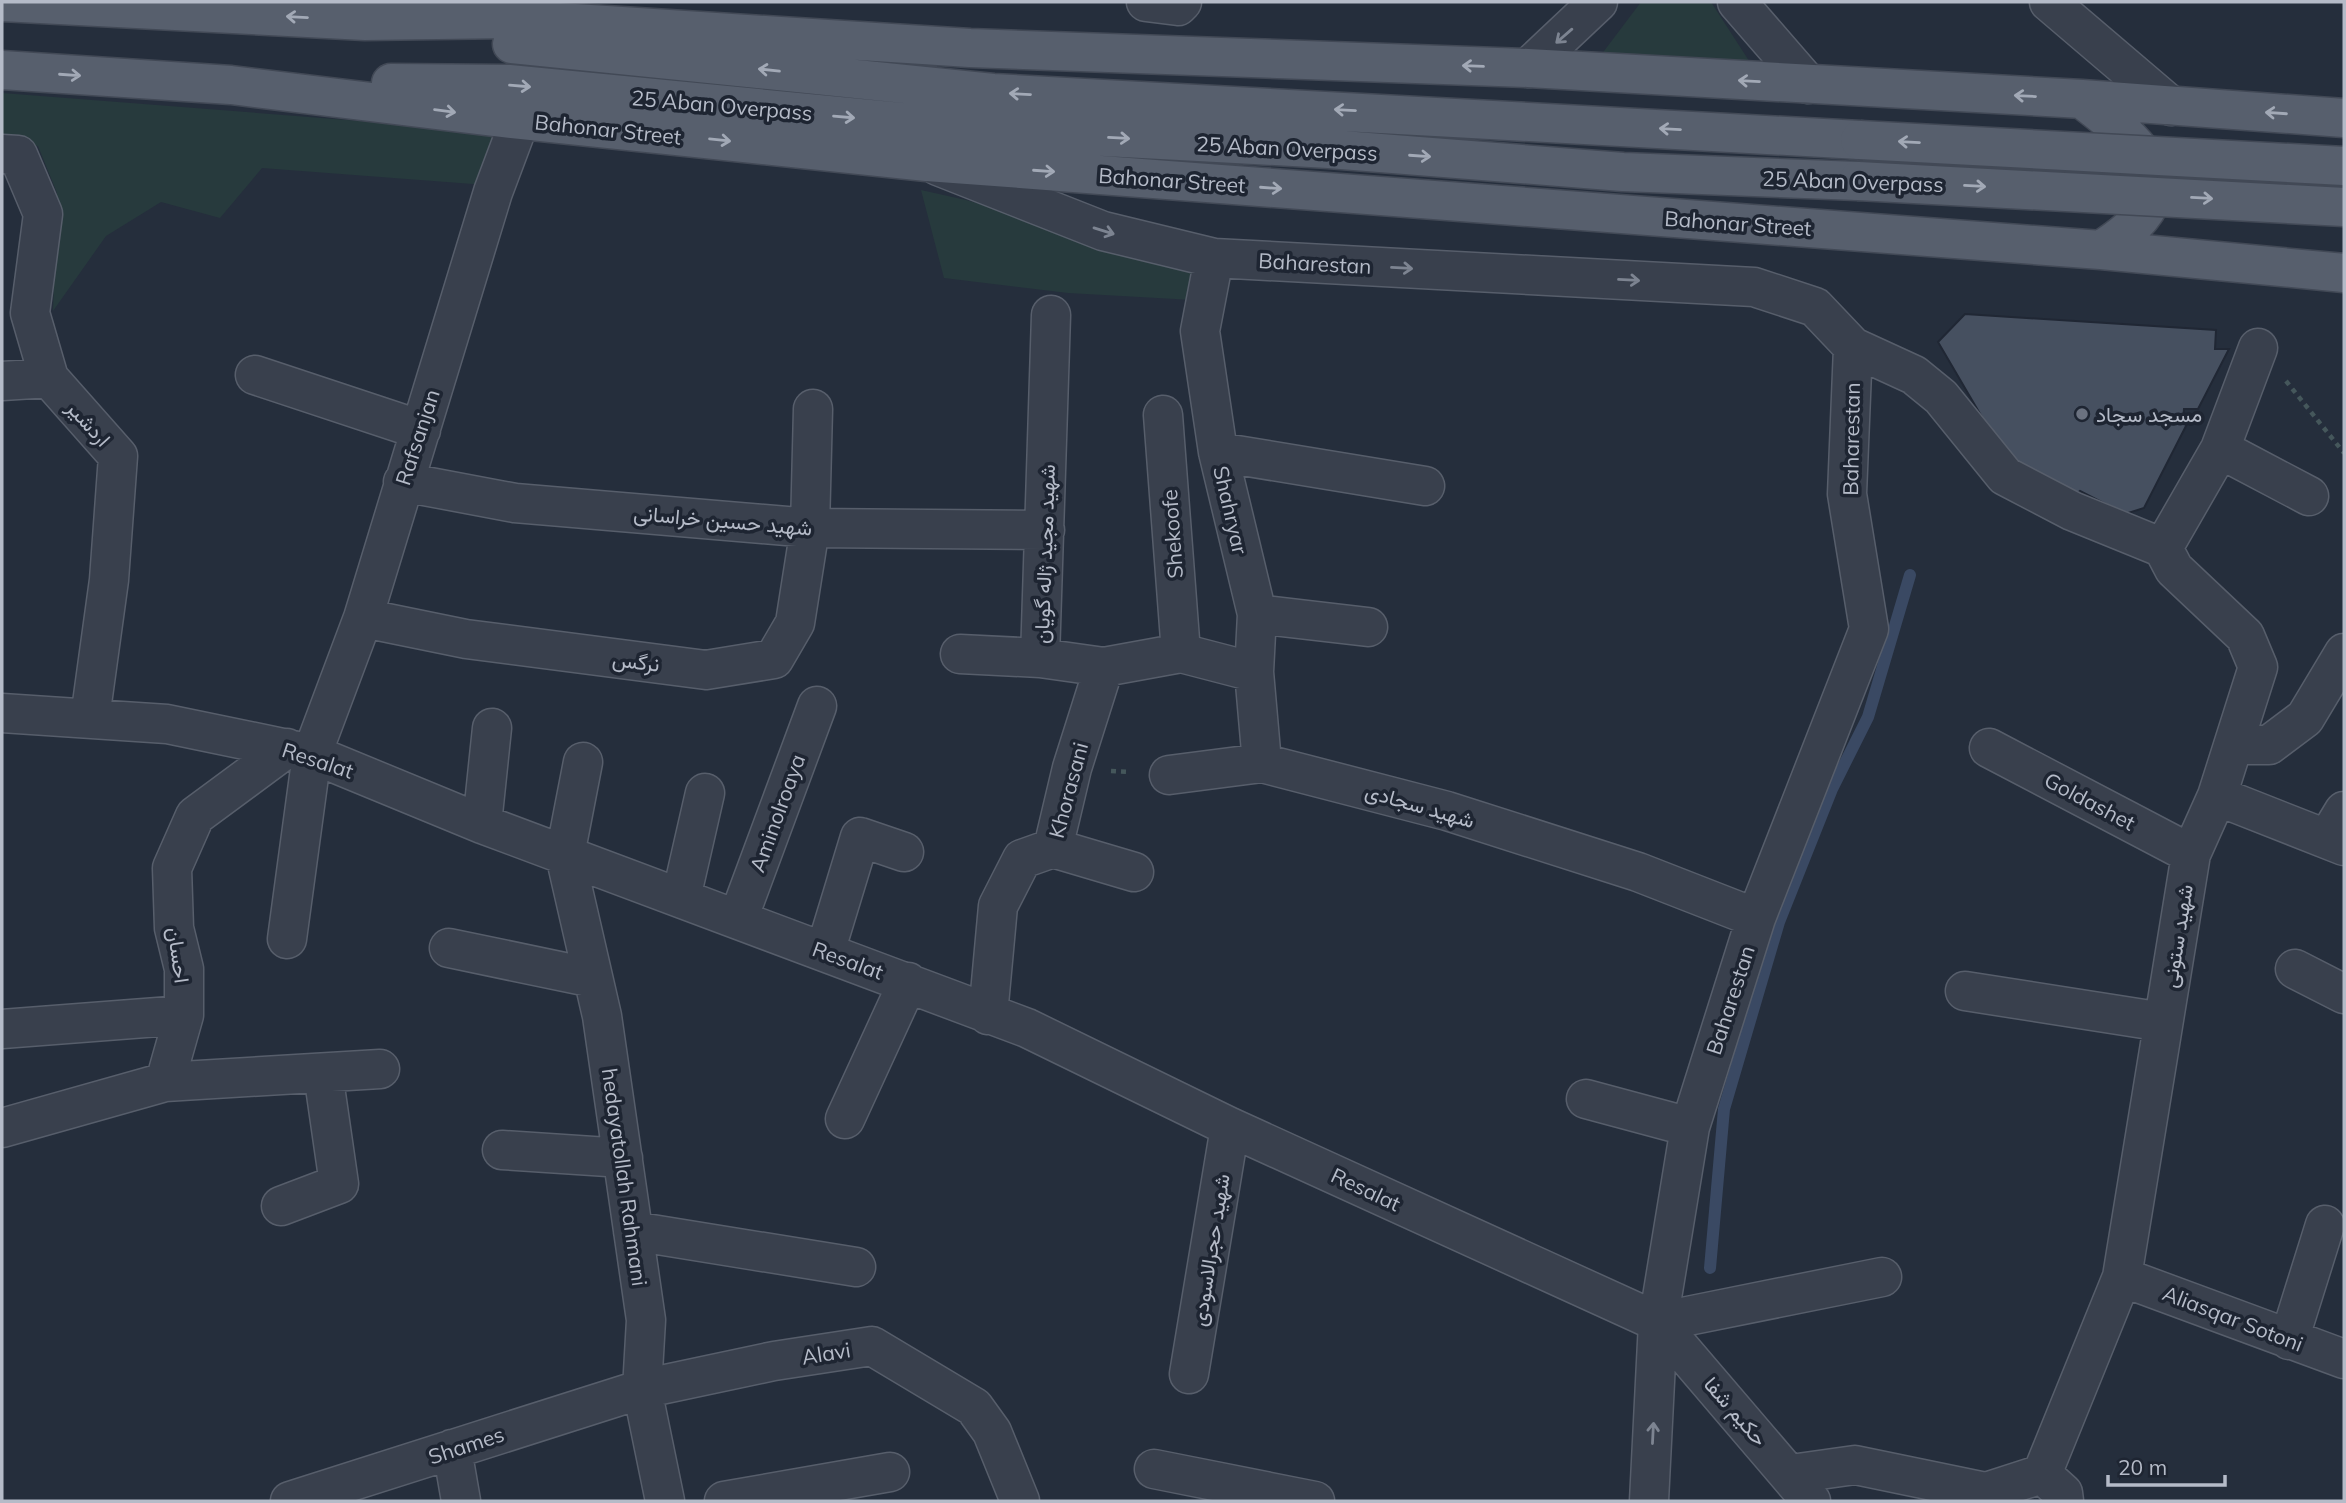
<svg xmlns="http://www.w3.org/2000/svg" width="2346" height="1503" font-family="Mulish,Vazirmatn,sans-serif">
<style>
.green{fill:#273a3d}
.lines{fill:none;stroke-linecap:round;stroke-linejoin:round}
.stream{stroke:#3a4963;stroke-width:12}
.building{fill:#465060;stroke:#202734;stroke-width:2}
.minor-casing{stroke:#575e6b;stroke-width:41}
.major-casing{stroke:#424956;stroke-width:41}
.path{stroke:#45575b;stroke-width:4.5;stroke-dasharray:5 5;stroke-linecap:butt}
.minor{stroke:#39404d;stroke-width:38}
.major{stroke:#575f6d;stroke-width:38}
.major-bridge-casing{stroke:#424956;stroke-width:41;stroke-linecap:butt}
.major-bridge{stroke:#575f6d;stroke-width:38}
.oneway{stroke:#a2a9b6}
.oneway2{stroke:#7d8491}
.worship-dot{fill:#6b7280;stroke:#1e2532;stroke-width:2.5}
.labels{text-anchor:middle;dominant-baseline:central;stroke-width:7;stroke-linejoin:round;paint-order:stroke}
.street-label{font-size:21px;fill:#b5bbc8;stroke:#1e2532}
.poi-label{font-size:21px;fill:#b5bbc8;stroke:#1e2532;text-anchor:start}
</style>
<rect width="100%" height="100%" fill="#252e3c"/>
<path class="green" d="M1641,2H1711L1753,67L1601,55Z
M2,93L502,132L486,185L262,168L220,218L161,202L106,236L53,311L57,193L38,146L2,142Z
M921,190L966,200L1197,265L1193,300L1068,293L944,278Z"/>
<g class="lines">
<path class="stream" d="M1710,1268L1724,1109L1779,922L1832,789L1868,717L1910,575"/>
</g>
<path class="building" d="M1965,314L2216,330L2215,349H2229L2198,409H2184L2183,419L2187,424L2144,508L2125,514L2080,491L2076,494L2007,460L1938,342Z"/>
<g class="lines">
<defs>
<path id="minor" d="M1146,2L1178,6L1182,2
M1737,2L1808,84
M2049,2L2171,106
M1528,68L1598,2
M2,154L18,155L43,214L30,313L49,378L118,456L109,580L90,718
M938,166L1103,231L1214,258L1754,287L1815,307L1853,347L1914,375L1941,397L2005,476L2072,511L2163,548L2174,569L2245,636L2258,667L2217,796L2191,854L2122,1277L2042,1474L1986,1492L1855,1465L1791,1474
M1214,258L1200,331L1218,452L1257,614L1254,672L1262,763
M255,375L421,430
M2,381L49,378
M1163,415L1181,653
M2220,449L2309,496
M1218,452L1425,486
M403,482L515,503L810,528L1045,530
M2163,548L2220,449L2258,348
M1257,614L1368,627
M363,618L466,639L706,670L774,659L795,623L810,528L813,409
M960,654L1040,658L1104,667L1181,653L1254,672
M1040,658L1051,315
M2,713L167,724L312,754L482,824L1027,1028L1230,1127L1658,1322L1811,1501
M2234,745H2269L2305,718L2344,653
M1989,748L2191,854
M583,762L565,855L602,1016L646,1320L642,1389L665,1501
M1169,775L1262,763L1447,811L1638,872L1756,918
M2217,796L2344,846
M482,824L492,728
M2327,839L2344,811
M1053,848L1134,872
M681,898L705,793
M738,919L817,706
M287,939L312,754L363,618L493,192L520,120
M449,948L593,978
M825,952L860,837L904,852
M2295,969L2344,994
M1965,991L2163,1022
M988,1015L998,906L1022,859L1053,848L1072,768L1104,667
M2,1029L184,1015
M165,1082L380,1069
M1586,1099L1690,1127
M845,1119L908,982
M2,1128L165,1082L184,1015V969L174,928L172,868L195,816L287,748
M502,1150L623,1158
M281,1206L339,1184L323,1073
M633,1231L856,1267
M2122,1277L2344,1359
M1658,1322L1882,1277
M2289,1340L2325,1225
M1189,1374L1230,1127
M452,1449L461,1501
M1154,1469L1315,1501
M2042,1474L2063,1493L2064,1501
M290,1501L642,1389L774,1361L872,1346L974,1407L992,1432L1020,1501
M724,1501L890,1472
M1649,1501L1658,1322L1690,1127L1756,918L1869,629L1847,494L1853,347"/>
<path id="major" d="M2,2L365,21L512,19L970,48L1528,68L2082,99L2344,118
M512,44L993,93L1860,140
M2,70L231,85L520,120L927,162L2101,250L2344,273
M391,83L509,84L995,131L1329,149L1623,172L1858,181
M2082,99C2148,149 2195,191 2101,250"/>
</defs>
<use href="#minor" class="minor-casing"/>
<use href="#major" class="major-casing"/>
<path class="path" d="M2286,381L2344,453
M1111,771L1130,772"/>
<use href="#minor" class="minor"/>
<use href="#major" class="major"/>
<defs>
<path id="major-bridge" d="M1860,140L2344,166
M1858,181L2344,207"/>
</defs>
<use href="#major-bridge" class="major-bridge-casing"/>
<use href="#major-bridge" class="major-bridge"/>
</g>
<defs><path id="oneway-shaft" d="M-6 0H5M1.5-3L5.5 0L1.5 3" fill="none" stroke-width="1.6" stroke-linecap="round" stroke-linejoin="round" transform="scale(1.75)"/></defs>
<g class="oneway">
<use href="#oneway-shaft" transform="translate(297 17) rotate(-177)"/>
<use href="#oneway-shaft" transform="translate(1473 66) rotate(-178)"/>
<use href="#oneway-shaft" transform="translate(769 70) rotate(-174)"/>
<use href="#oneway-shaft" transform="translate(70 75) rotate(4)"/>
<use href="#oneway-shaft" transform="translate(1749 81) rotate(-177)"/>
<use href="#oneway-shaft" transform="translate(520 86) rotate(5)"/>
<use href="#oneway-shaft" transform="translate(1020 94) rotate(-177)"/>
<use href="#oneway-shaft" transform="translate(2025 96) rotate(-177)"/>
<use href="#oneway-shaft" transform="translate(1345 110) rotate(-177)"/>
<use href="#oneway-shaft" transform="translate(445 111) rotate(7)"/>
<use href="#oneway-shaft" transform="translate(2276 113) rotate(-176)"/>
<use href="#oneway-shaft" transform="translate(844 117) rotate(5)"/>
<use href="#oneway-shaft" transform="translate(1670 129) rotate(-177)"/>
<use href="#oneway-shaft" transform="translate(1119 138) rotate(3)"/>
<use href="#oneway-shaft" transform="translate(720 140) rotate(6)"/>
<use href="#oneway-shaft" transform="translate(1909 142) rotate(-177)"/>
<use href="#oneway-shaft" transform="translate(1420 156) rotate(4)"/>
<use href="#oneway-shaft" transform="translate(1044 171) rotate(4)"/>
<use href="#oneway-shaft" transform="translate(1975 186) rotate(3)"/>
<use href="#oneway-shaft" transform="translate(1271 188) rotate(4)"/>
<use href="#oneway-shaft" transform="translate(2202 198) rotate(3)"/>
</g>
<g class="oneway2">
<use href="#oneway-shaft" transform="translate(1564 36) rotate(139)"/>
<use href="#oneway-shaft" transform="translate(1104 231) rotate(17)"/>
<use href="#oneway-shaft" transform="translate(1402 268) rotate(3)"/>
<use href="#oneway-shaft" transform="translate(1629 280) rotate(3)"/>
<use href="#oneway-shaft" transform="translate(1653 1433) rotate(-87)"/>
</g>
<circle class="worship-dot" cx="2082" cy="414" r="7"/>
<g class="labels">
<g class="street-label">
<text transform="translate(722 105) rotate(5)">25 Aban Overpass</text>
<text transform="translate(608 129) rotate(6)">Bahonar Street</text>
<text transform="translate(1287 148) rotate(3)">25 Aban Overpass</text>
<text transform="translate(1172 180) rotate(4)">Bahonar Street</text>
<text transform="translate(1853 181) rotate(2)">25 Aban Overpass</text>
<text transform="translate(1738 223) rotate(4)">Bahonar Street</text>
<text transform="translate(1315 263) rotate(3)">Baharestan</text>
<text transform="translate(89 423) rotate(48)">اردشیر</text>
<text transform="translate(417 437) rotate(-72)">Rafsanjan</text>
<text transform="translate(1851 439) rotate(-89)">Baharestan</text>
<text transform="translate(1231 510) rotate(77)">Shahryar</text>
<text transform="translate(723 520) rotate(5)">شهید حسین خراسانی</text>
<text transform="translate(1172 534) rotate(-94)">Shekoofe</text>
<text transform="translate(1044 554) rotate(-88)">شهید مجید ژاله گویان</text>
<text transform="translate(636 661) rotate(7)">نرگس</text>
<text transform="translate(318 760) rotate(18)">Resalat</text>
<text transform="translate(1068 790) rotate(-75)">Khorasani</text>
<text transform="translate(2090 801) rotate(28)">Goldashet</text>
<text transform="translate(1420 805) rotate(16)">شهید سجادی</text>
<text transform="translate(777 813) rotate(-70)">Aminolroaya</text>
<text transform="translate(2177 936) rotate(-81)">شهید ستونی</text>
<text transform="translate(179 955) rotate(82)">احسان</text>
<text transform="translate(848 960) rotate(20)">Resalat</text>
<text transform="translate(1730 1000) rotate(-72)">Baharestan</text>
<text transform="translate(625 1177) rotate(82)">hedayatollah Rahmani</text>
<text transform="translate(1366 1189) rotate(25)">Resalat</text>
<text transform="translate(1210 1250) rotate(-81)">شهید حجرالاسودی</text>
<text transform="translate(2233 1318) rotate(21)">Aliasqar Sotoni</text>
<text transform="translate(826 1353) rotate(-9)">Alavi</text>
<text transform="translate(1736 1411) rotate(49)">حکیم شفا</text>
<text transform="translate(466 1445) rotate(-18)">Shames</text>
</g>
<g class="poi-label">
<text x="2096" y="414">مسجد سجاد</text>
</g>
</g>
<rect width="2346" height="1503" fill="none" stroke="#b5bbc8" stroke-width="7"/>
<path d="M2108 1475v10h117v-10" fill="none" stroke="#b5bbc8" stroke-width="3.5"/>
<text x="2118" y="1475" font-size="21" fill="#b5bbc8" stroke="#1e2532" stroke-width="5" paint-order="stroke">20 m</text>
</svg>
